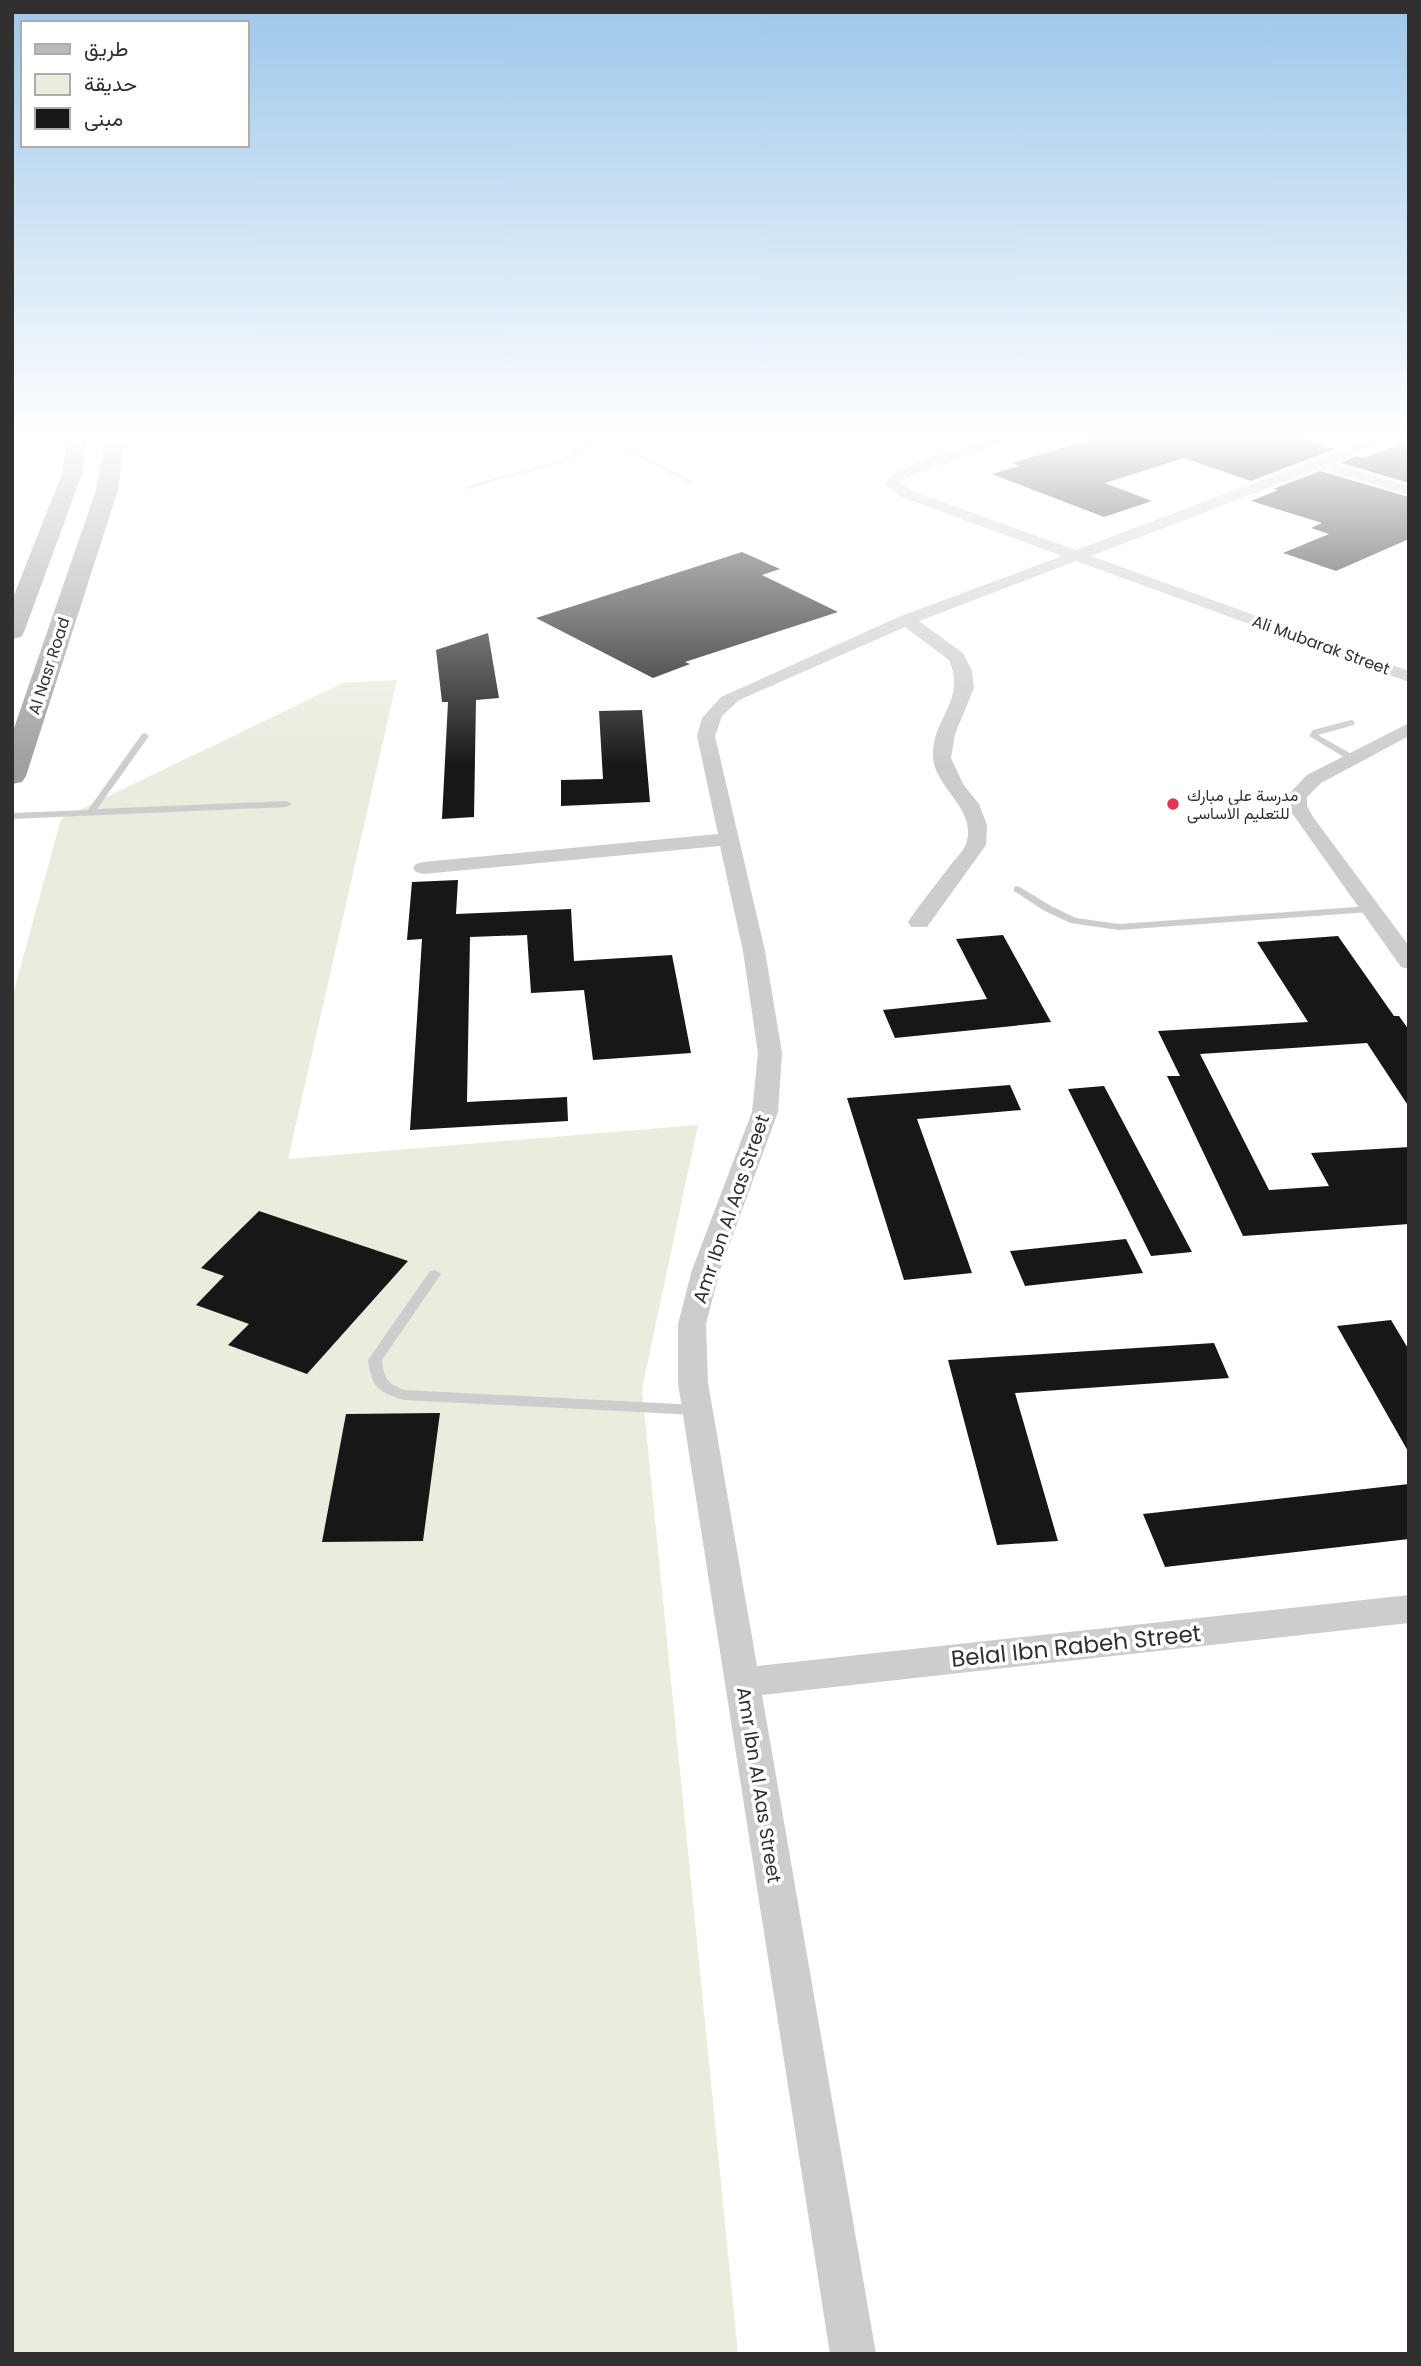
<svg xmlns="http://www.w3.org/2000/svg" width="1421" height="2366" font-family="Poppins,Vazirmatn,sans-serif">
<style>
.green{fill:#e8edde}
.building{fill:#171717}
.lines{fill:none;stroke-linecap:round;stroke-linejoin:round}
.service{fill:#cdcdcd;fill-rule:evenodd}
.minor{fill:#cdcdcd;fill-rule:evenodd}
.secondary{fill:#bababa;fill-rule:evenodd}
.trunk{fill:#a0a0a0;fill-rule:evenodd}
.poi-dot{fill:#e83252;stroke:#fff;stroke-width:2.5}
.labels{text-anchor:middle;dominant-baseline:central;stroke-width:7;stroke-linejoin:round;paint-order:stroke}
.far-street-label{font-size:16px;fill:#303030;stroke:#fff}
.far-poi-label{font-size:16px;fill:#303030;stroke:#fff;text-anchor:start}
.street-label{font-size:19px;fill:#303030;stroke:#fff}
.near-street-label{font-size:23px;fill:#303030;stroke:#fff}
</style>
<rect width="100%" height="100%" fill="#fff"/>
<path class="green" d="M397,680L288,1159L698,1125L642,1389L738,2354H12V998L61,819L343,683Z"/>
<path class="building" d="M1105,435H1291L1335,449L1251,481L1184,458L1105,483L1152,501L1104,517L992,474L1020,466L1012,463Z
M1409,441V483L1341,463L1356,456L1363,458Z
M1320,471L1409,497V539L1336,571L1283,553L1329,534L1311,528L1322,523L1251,501L1278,490L1273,489Z
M742,552L780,569L762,575L838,612L685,662L690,664L653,678L536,618Z
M488,633L499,698L476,700L474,817L442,819L448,702H442L436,650Z
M642,710L650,802L561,806V780L603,779L599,711Z
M458,880L456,914L571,909L574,961L672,955L691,1053L593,1060L584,990L531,993L527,935L470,937L467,1102L567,1097L568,1121L410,1130L422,939L407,940L412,882Z
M1003,935L1051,1022L895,1038L883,1010L987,999L956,939Z
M1338,936L1394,1016H1399L1409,1030V1107L1367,1043L1200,1054L1269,1190L1329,1186L1311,1153L1409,1147V1224L1243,1236L1167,1076H1180L1158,1031L1308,1022L1257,942Z
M1010,1085L1021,1110L917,1119L972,1273L904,1280L847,1098Z
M1104,1086L1192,1252L1151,1256L1068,1089Z
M259,1211L408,1261L307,1374L228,1345L249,1324L196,1305L224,1276L201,1268Z
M1126,1239L1143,1273L1025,1286L1010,1251Z
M1391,1320L1409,1350V1453L1337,1326Z
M1214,1343L1229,1378L1015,1393L1058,1541L997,1545L948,1360Z
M440,1413L423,1541L322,1542L346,1414Z
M1409,1484V1539L1165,1567L1143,1514Z"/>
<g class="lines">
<path class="service" d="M589,435H595L594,437L623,446L694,482L689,483L619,448L592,440L583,453L568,461L467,489L464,487L564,459L579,451Z
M1351,720L1354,721V725L1318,735L1355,756V760H1349L1309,736L1313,730Z
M145,733L149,736L97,809L287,801L292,804L287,807L12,819V813L88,810L142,734Z
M1018,886L1051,906L1076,918L1119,924L1370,906L1375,909L1370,912L1119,930L1070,923L1043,910L1014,891V887Z
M435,1270L441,1274L382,1360C385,1380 386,1383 405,1390L697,1405L702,1406L704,1410L702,1414L697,1415L404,1400C377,1391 372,1388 368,1360L430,1271Z"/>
<path class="minor" d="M1004,435H1025L916,473L900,483L912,491L1076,550L1381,435H1400L1333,463L1409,486V495L1320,468L1091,556L1409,671V682L1076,561L919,621L963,653L972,671L974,688L955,734L951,758L963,784L979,804L987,825L986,845L927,927H911L908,922C922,901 938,882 953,862C957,857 964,850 966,844C978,809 934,788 933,756C932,718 967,701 949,660L905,627L739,700L722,716L715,736L765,951L782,1053L778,1112L720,1270L706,1324L708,1383L757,1666L1409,1595V1623L762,1695L876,2354H830L678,1383V1324L692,1270L752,1112L758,1053L743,951L720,846L423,874L416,872L413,868L416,864L423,862L718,834L697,736L702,718L721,697L901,616L1062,556L902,497L885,484C894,463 980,443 1004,435Z
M1409,723V736L1321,783L1307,797V806L1313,817L1409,946V969L1401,967L1287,806V796L1307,775Z"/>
<path class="secondary" d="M119,435H141L123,450H109L106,446Z"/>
<path class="trunk" d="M68,435H88L82,474L24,632L21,637L12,639V600L62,474Z
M106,435H126L118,490L26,776L22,782L12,784V734L96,490Z"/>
</g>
<linearGradient id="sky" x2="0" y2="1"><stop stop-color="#9cc7ea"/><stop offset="0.57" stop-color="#fff"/><stop offset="1" stop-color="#fff" stop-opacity="0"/></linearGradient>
<rect width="1421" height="767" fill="url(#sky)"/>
<circle class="poi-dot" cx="1173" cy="804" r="7"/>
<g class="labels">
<g class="far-street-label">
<text transform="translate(1321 645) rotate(20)">Ali Mubarak Street</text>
<text transform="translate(49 666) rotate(-72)">Al Nasr Road</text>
</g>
<g class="far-poi-label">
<text x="1187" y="795">مدرسة على مبارك<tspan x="1187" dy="18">للتعليم الاساسى</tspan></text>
</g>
<g class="street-label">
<text transform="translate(731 1209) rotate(-71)">Amr Ibn Al Aas Street</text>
<text transform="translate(759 1785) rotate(81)">Amr Ibn Al Aas Street</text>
</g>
<g class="near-street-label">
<text transform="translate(1076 1646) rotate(-6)">Belal Ibn Rabeh Street</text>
</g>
</g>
<rect width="1421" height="2366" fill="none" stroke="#303030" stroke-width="28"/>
<rect x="21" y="21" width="228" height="126" fill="#ffffff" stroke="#acacac" stroke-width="2"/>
<rect x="35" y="44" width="35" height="10" fill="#bababa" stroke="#acacac" stroke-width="2"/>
<text x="84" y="56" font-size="21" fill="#303030">طريق</text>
<rect x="35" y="74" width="35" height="21" fill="#e8edde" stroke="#acacac" stroke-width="2"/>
<text x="84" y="91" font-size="21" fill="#303030">حديقة</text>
<rect x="35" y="108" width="35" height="21" fill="#171717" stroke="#acacac" stroke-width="2"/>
<text x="84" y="126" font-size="21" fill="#303030">مبنى</text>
</svg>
